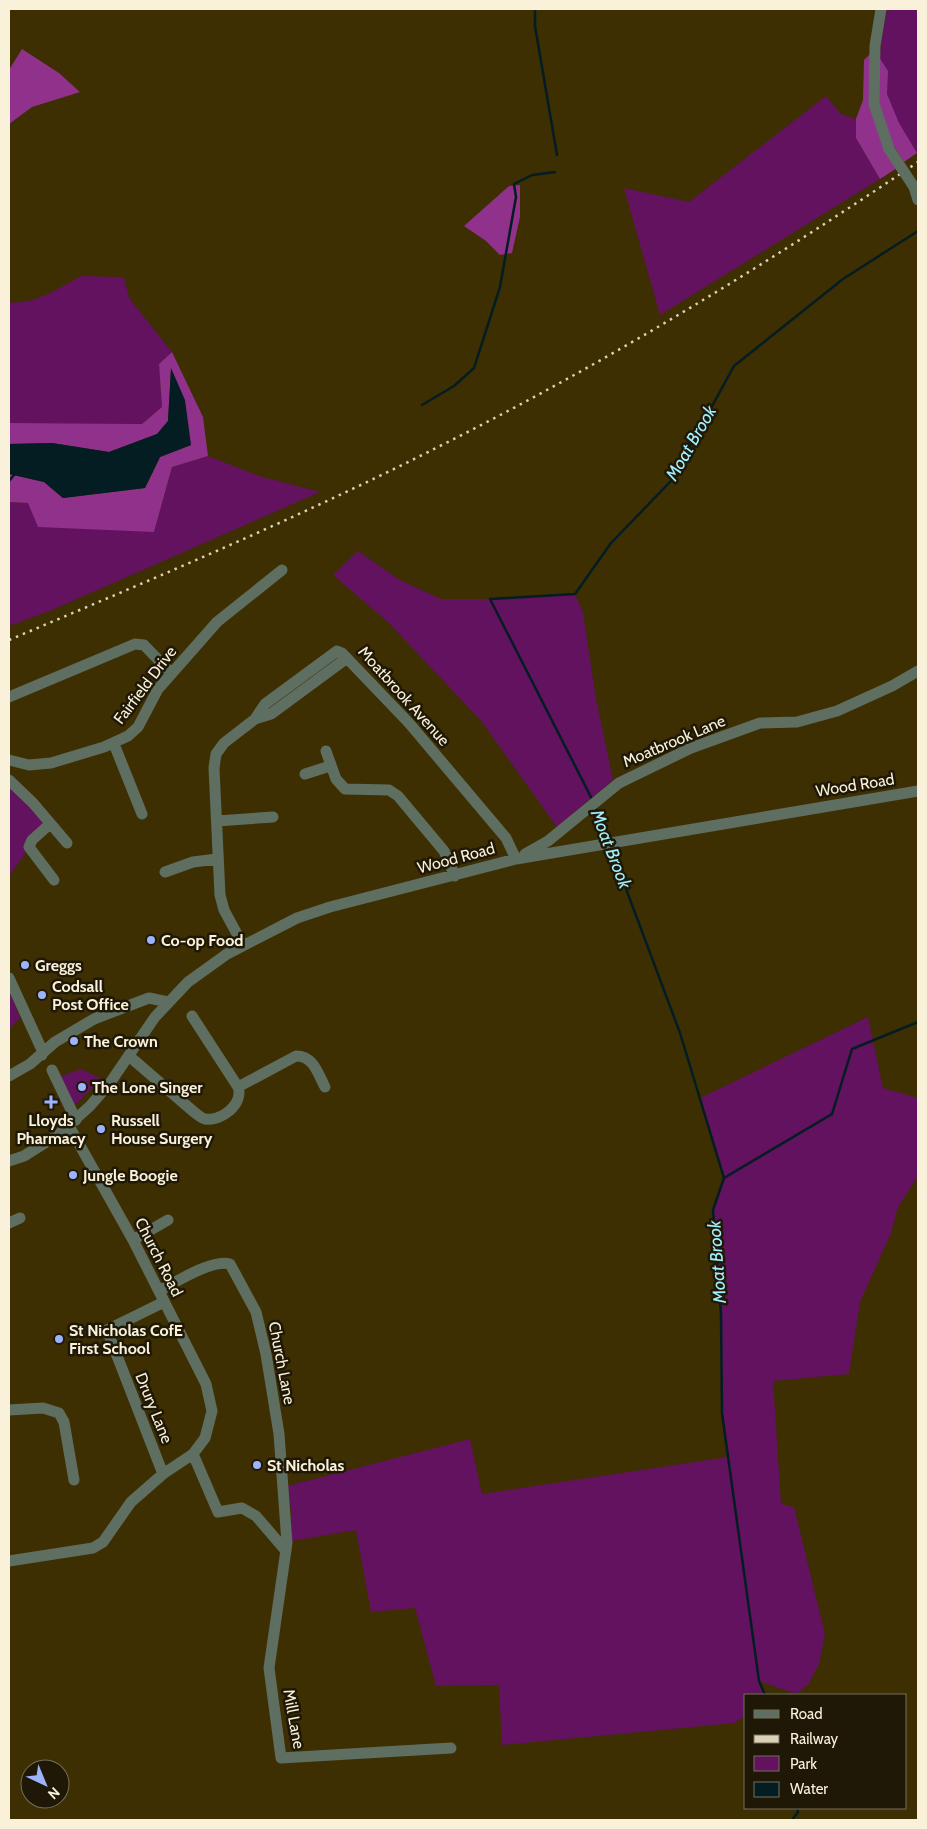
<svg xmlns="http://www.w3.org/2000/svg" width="927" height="1829" font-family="Cabin,sans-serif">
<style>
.green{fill:#62125e}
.forest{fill:#90318b}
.water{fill:#031d22}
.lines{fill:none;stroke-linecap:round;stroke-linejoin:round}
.stream{stroke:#031d22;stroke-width:2.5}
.minor{stroke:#5e6e61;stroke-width:11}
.rail{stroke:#dad1b6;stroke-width:2.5;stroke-dasharray:2.5 5;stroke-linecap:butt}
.minor-bridge{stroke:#5e6e61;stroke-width:11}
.poi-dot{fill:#9db4fd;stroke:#1f1807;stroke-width:2}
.labels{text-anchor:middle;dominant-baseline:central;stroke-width:5;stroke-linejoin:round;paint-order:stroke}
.street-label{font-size:16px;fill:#f9f1da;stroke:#1f1807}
.poi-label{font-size:16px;font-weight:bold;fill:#f9f1da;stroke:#1f1807;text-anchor:start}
.water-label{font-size:18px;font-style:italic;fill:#a1effe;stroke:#1f1807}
</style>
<rect width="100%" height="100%" fill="#3d2f02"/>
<path class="green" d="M887,9H918L917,153C906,135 891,115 887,94C883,76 892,78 879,57Z
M826,96L841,114L856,119V138L880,179L660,315L624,188L689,202Z
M81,276L124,277L129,298L172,352L159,364L162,407L142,424L9,423V302C32,306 61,287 81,276Z
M208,456L259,476L320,492L52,610L9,626V502L28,503L154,532L172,467Z
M358,551L400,580L441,599H490L575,594L583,613L596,699L613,780L557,827L482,722L389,623L333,575Z
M9,784L30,804L45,826L9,876Z
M11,995L20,1018L9,1029V996Z
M868,1017L883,1088L918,1098V1176L898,1207L891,1233L860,1302L849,1374L773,1381L781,1504L794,1507L825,1634L819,1664L808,1685L796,1694L759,1681L765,1695H746V1715L735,1723L502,1745L499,1685L436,1686L415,1608L371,1612L356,1530L292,1541L291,1509L287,1486L470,1439L482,1494L728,1457L722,1413L721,1314L713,1210L724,1178L700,1098Z
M81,1069L102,1079L74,1106L61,1076Z"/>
<path class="forest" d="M22,49L59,73L80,92L32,107L9,124V70Z
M870,54L879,57L888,71L887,94L899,123L917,153L904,162L894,146L885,152L897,168L880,179L856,138V119L863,100L864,60Z
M520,185V217L512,253L500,255L486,241L464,226L509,186Z
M172,352L203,417L208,456L172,467L154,532L38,527L28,503L9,502V474L44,482L63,498L145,488L160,457L191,445L171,370L168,421L157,434L109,452L52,443L9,444V423L142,424L162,407L159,364Z"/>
<path class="water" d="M171,368L185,400L191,445L160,457L145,488L63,498L44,482L9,474V444L52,443L109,452L157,434L168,421Z"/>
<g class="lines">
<path class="stream" d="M535,9V26L557,155
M422,405L454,386L474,368L500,287L516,197L514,184L532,175L555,172
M9,481L14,475
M593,801L490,599L575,594L611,543L671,481L734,366L843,279L918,231
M595,806L608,841
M610,846L680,1033L724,1178L713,1210L721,1314L722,1413L759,1681L765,1695
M724,1178L832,1114L852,1049L918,1022
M792,1820L798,1812L797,1808"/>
<path class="minor" d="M881,9L875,46L874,104L889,149
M914,187L918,200
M9,697L135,644L144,645L171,673
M255,719L271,714L347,658
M114,744L142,814
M326,751L336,779L345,789L389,790L398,796L444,851L455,876
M9,760L29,765L51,763L104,747L128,736L138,727L158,689L217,622L282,570
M305,774L330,766
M9,780L33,803L67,843
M217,821L273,817
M50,824L32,840L29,847L54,880
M525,854L548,841L619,783L691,748L760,723L797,722L837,711L892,686L918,671
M165,872L193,862L217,859
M243,945L224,910L220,895L214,768L216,754L224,743L255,719L265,704L337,651L342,653L409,723L506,838L516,859
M9,978L42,1050V1055
M192,1016L238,1087
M129,1056L194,1112C198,1115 201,1118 205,1119C221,1122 244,1104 238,1087L296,1056C314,1056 318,1074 325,1087
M52,1070L76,1120
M9,1076L30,1064L55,1042L94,1019L149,998L168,1002
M9,1161L24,1156L59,1134L90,1106L110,1083L155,1017L188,982L227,954L297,918L330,907L516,859L918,791
M9,1223L20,1218
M133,1240L168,1220
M159,1291C176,1282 212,1259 230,1264L256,1312L266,1354L279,1434L287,1543L269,1668L281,1758L451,1748
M9,1410L43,1408L59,1413L64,1422L74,1480
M193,1454L218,1512L242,1508L256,1516L286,1551
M163,1474L107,1330L164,1302
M9,1561L93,1548L103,1542L131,1502L163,1474L193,1454L205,1438L212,1411L206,1384L133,1240L69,1126"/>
<path class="rail" d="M9,640C153,579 298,518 438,447C604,364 764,266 918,162"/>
<path class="minor-bridge" d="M889,149L914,187"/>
</g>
<g class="poi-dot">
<circle cx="151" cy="940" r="5"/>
<circle cx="25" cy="965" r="5"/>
<circle cx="42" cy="995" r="5"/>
<circle cx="74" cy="1041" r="5"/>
<circle cx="82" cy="1087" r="5"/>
<path d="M48.5 1094.5h5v5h5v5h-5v5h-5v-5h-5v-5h5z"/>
<circle cx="101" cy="1129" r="5"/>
<circle cx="73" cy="1175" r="5"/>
<circle cx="59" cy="1339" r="5"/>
<circle cx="257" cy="1465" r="5"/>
</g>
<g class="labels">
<g class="street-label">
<text transform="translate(145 685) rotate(-53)">Fairfield Drive</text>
<text transform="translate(404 696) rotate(48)">Moatbrook Avenue</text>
<text transform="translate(674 741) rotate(-23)">Moatbrook Lane</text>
<text transform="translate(855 785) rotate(-9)">Wood Road</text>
<text transform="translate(456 858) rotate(-15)">Wood Road</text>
<text transform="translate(159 1257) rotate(63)">Church Road</text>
<text transform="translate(282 1363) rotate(79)">Church Lane</text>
<text transform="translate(154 1408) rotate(68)">Drury Lane</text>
<text transform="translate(294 1719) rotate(80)">Mill Lane</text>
</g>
<g class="poi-label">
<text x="161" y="940">Co-op Food</text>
<text x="35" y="965">Greggs</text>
<text x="52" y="986">Codsall<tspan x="52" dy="18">Post Office</tspan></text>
<text x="84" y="1041">The Crown</text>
<text x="92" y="1087">The Lone Singer</text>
<text x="51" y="1120" text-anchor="middle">Lloyds<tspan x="51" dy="18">Pharmacy</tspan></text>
<text x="111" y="1120">Russell<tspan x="111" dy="18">House Surgery</tspan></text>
<text x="83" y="1175">Jungle Boogie</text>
<text x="69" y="1330">St Nicholas CofE<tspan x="69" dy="18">First School</tspan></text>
<text x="267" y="1465">St Nicholas</text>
</g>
<g class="water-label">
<text transform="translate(691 443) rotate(-60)">Moat Brook</text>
<text transform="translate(611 849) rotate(69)">Moat Brook</text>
<text transform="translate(717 1262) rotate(-94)">Moat Brook</text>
</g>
</g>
<rect width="927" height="1829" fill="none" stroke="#f9f1da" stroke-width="20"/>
<rect x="744" y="1694" width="162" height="115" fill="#1f1807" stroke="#766f5b"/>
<rect x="754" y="1710" width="25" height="8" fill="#5e6e61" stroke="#766f5b"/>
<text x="790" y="1719" font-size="15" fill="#f9f1da">Road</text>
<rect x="754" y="1735" width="25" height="8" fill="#dad1b6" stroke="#766f5b"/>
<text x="790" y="1744" font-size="15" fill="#f9f1da">Railway</text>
<rect x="754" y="1756" width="25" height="15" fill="#62125e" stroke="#766f5b"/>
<text x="790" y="1769" font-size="15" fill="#f9f1da">Park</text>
<rect x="754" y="1782" width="25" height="15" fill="#031d22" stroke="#766f5b"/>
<text x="790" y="1794" font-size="15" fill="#f9f1da">Water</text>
<g transform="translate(45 1784) rotate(136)"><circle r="24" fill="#1f1807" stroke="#766f5b"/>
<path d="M0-4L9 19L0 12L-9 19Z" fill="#9db4fd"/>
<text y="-8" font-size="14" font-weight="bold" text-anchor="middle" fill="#f9f1da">N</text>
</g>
</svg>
